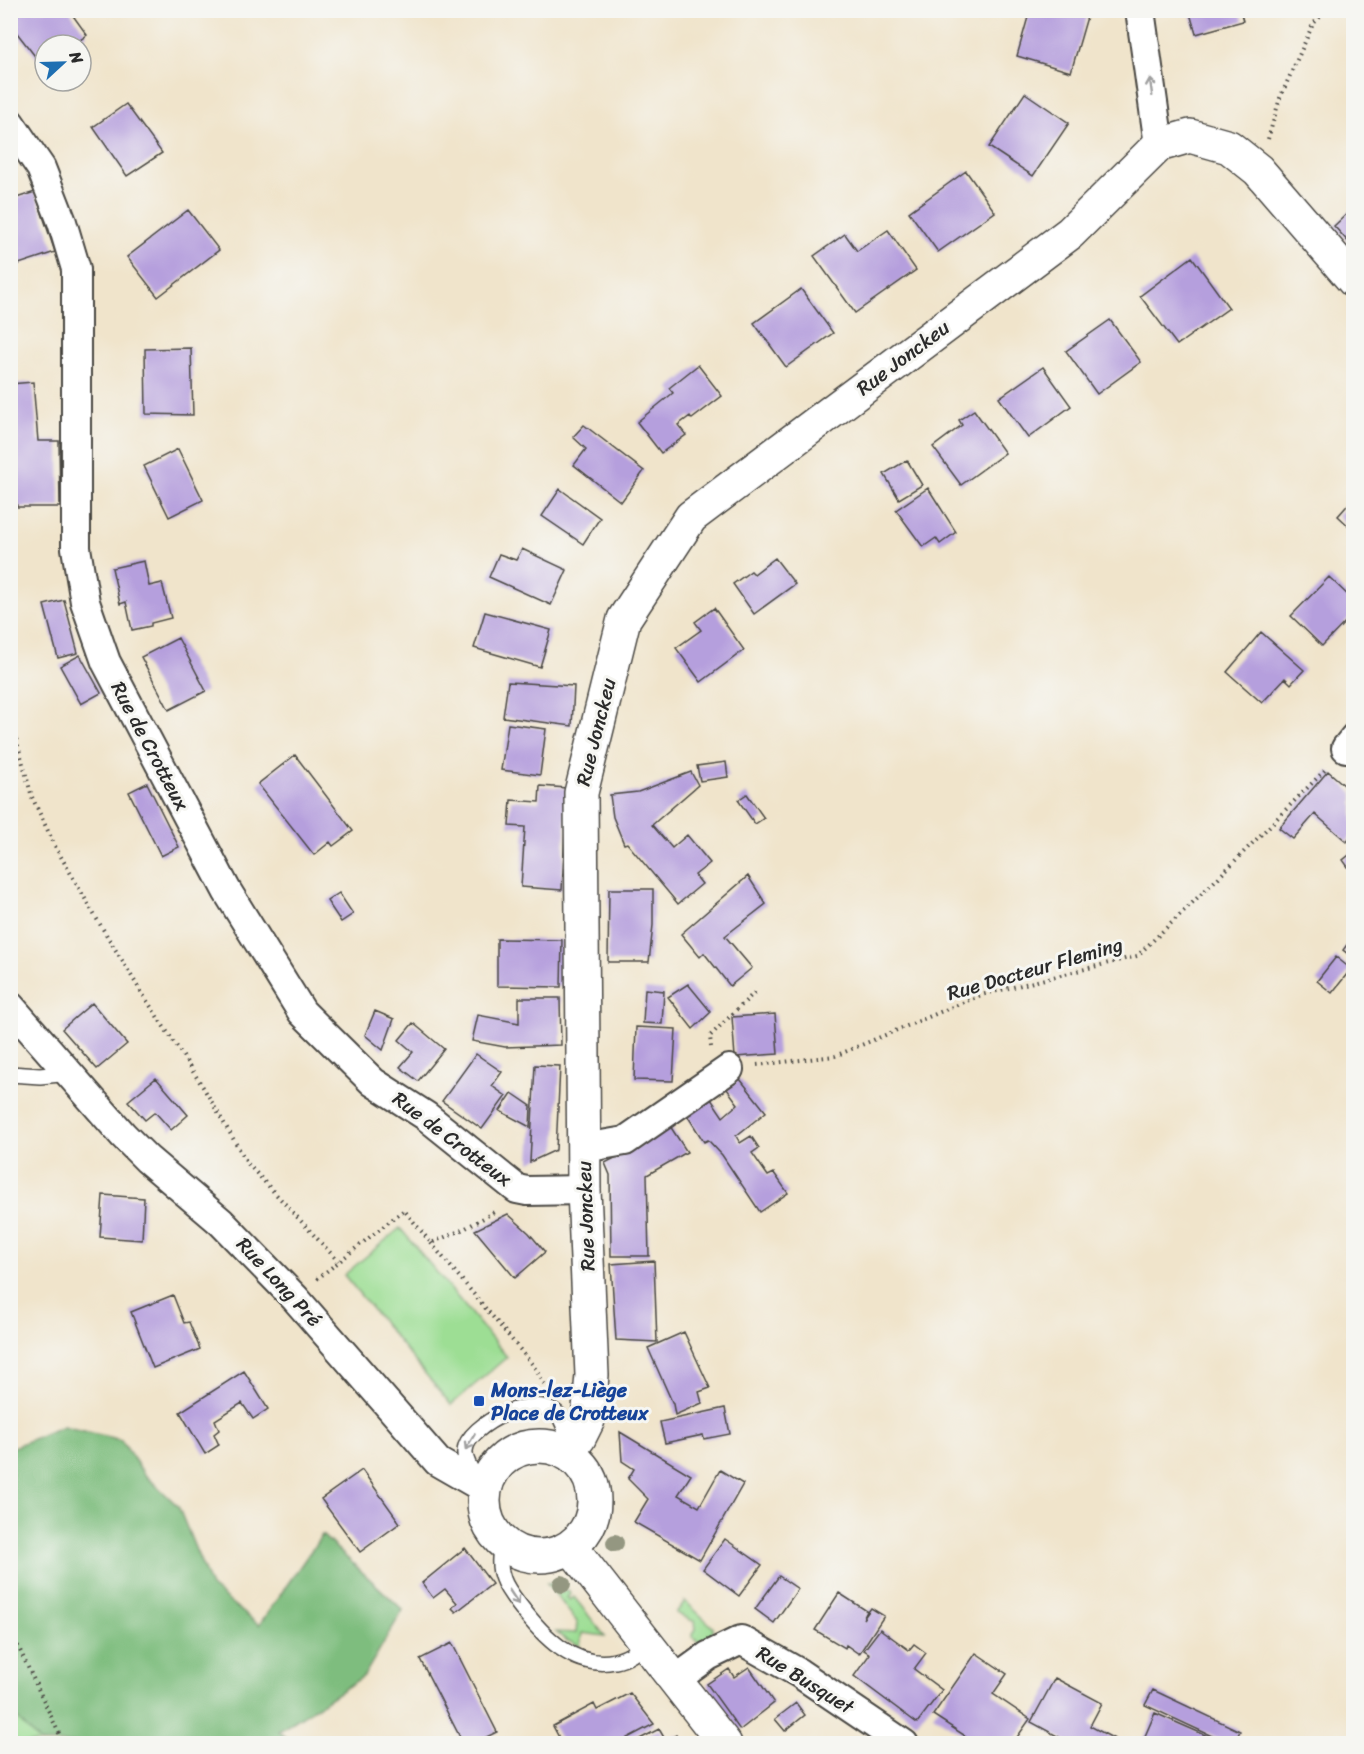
<svg xmlns="http://www.w3.org/2000/svg" width="1364" height="1754" font-family="Sriracha,sans-serif">
<style>
.green{fill:#9dde94;stroke:#648460;stroke-width:1.5}
.forest{fill:#7ebd7e;stroke:#547454;stroke-width:1.5}
.building{fill:#b59fdd}
.lines{fill:none;stroke-linecap:round;stroke-linejoin:round}
.service-casing{stroke:#494743;stroke-width:18}
.minor-casing{stroke:#494743;stroke-width:32}
.tertiary-casing{stroke:#494743;stroke-width:36}
.path{stroke:#494743;stroke-width:4;stroke-dasharray:1.5 4.5;stroke-linecap:butt}
.service{stroke:#fff;stroke-width:15}
.minor{stroke:#fff;stroke-width:28}
.tertiary{stroke:#fff;stroke-width:33}
.tree{fill:#949781}
.oneway{stroke:#a0a0a0}
.transit-dot{fill:#1a4fb4;stroke:#f6f6f2;stroke-width:2}
.labels{text-anchor:middle;dominant-baseline:central;stroke-width:6;stroke-linejoin:round;paint-order:stroke}
.street-label{font-size:20px;fill:#2b2b2b;stroke:#f6f6f2}
.transit-label{font-size:20px;font-weight:bold;fill:#164399;stroke:#f6f6f2;text-anchor:start}
</style>
<rect width="100%" height="100%" fill="#f6f6f2"/>
<filter id="ink" filterUnits="userSpaceOnUse"><feTurbulence type="fractalNoise" baseFrequency=".0167" numOctaves="2"/><feDisplacementMap in="SourceGraphic" scale="12" xChannelSelector="R" yChannelSelector="G"/><feConvolveMatrix kernelMatrix="1 2 1 2 8 2 1 2 1" color-interpolation-filters="sRGB"/></filter>
<filter id="wash" filterUnits="userSpaceOnUse"><feTurbulence type="fractalNoise" baseFrequency=".008" numOctaves="4" result="noise"/><feDisplacementMap in="SourceGraphic" scale="24" xChannelSelector="R" yChannelSelector="G"/><feGaussianBlur stdDeviation="1.35" result="paint"/><feColorMatrix in="noise" values="0 0 0 0 0 0 0 0 0 0 0 0 0 0 0 0 0 1.4 0 .05"/><feComposite in="paint" operator="in"/></filter>
<g filter="url(#wash)">
<rect width="100%" height="100%" fill="#f0e4cb"/>
<path class="green" d="M400,1228L507,1357L451,1405L344,1275Z
M547,1583L553,1584L554,1589L560,1593L568,1590L571,1594L567,1597L570,1600L574,1597L605,1636L582,1633L580,1646L566,1640L556,1632L576,1633L577,1622Z
M685,1601L713,1627C714,1637 708,1640 700,1644L692,1635L696,1629L695,1622L676,1613Z
M10,1708L41,1743H11Z"/>
<path class="forest" d="M63,1426L121,1440L144,1474L178,1506L211,1587L259,1625L322,1535L403,1610L364,1676L279,1731L290,1743H40L11,1711V1448Z"/>
<g id="blocks">
<path class="building" d="M23,10H69L87,35L73,45H45V69L10,24V20Z
M1030,10H1089L1071,72L1017,56Z
M1189,10H1240L1243,21L1196,34Z
M1025,93L1069,123L1033,176L989,147Z
M126,104L162,153L127,176L93,127Z
M966,171L995,212L938,252L909,212Z
M35,192L55,252L10,267V200Z
M1353,208V247L1334,226Z
M188,210L219,250L158,297L127,257Z
M888,230L916,270L855,313L814,256L845,234L857,251Z
M1192,257L1229,308L1177,345L1140,296Z
M801,289L833,333L786,367L754,323Z
M1110,320L1141,362L1097,394L1066,351Z
M191,348L193,415L146,414L145,349Z
M698,365L722,396L692,419L690,416L678,425L686,435L661,453L637,422L673,393L669,388Z
M1043,367L1071,406L1028,438L999,398Z
M33,382L38,441H59L60,507H17L10,434V384Z
M974,410L1005,453L961,485L933,447L962,425L959,420Z
M584,425L644,471L621,502L574,465L586,449L573,437Z
M178,449L203,500L169,517L144,466Z
M907,460L922,485L899,499L884,474Z
M928,488L956,532L940,544L936,538L923,547L896,510Z
M560,489L600,518L583,544L542,516Z
M1353,499V530L1338,516Z
M522,549L567,570L551,605L489,577L499,554L516,560Z
M775,558L795,584L754,614L733,584L751,571L754,574Z
M144,561L149,586L162,583L171,618L151,623V626L132,630L126,602L120,604L112,568Z
M1329,577L1353,600V614L1322,646L1291,616Z
M64,600L78,653L58,658L44,605Z
M714,608L744,650L701,682L676,648L701,630L695,622Z
M485,612L551,630L540,667L474,648Z
M1261,632L1304,670L1291,684L1285,678L1262,703L1227,672Z
M178,638L206,691L169,710L141,657Z
M80,655L101,693L81,704L60,666Z
M508,682L574,686L572,726L503,717Z
M508,724L546,729L540,775L501,770Z
M295,755L353,831L333,846L330,842L314,855L258,784Z
M726,762L728,777L700,781L697,766Z
M1328,771L1353,793V834L1347,842L1315,814L1293,839L1279,828Z
M691,772L698,785L652,825L672,848L687,835L710,863L695,875L702,884L678,904L627,843L624,844L613,817L610,795L638,792Z
M147,783L179,847L161,856L129,792Z
M540,786L567,788L562,890L521,887L525,827L509,826L511,800L539,802Z
M747,794L764,818L755,824L738,800Z
M1353,852V874L1343,860Z
M748,876L766,904L725,936L752,968L730,986L704,953L700,957L681,934Z
M609,889H653V925L649,962H608Z
M339,893L353,914L341,922L327,901Z
M1352,938L1353,939V958L1343,950Z
M497,939L562,940L561,987L497,986Z
M1336,957L1351,969L1332,993L1317,981Z
M688,984L711,1012L693,1029L668,997Z
M645,989L664,991L662,1024L643,1023Z
M519,998H560L561,1045L505,1047L472,1041L478,1015L519,1023Z
M92,1003L127,1044L97,1069L62,1029Z
M375,1011L394,1019L383,1050L365,1035Z
M775,1014L778,1054L735,1057L732,1017Z
M413,1023L444,1049L418,1081L400,1067L413,1052L399,1040Z
M636,1027L676,1029L673,1081L634,1080Z
M476,1054L502,1072L492,1086L506,1096L482,1129L442,1101Z
M535,1065L560,1066L556,1150L530,1162Z
M156,1078L188,1115L171,1130L155,1112L145,1120L128,1101Z
M740,1079L766,1112L736,1136L740,1143L751,1136L759,1148L752,1153L768,1176L774,1173L788,1193L760,1212L722,1155L708,1140L704,1142L685,1112L709,1096L723,1117L738,1104L727,1089Z
M512,1093L531,1106L530,1127L500,1111Z
M670,1126L687,1152L647,1175L649,1256H611L610,1175L605,1163L642,1144Z
M103,1195L144,1198L142,1240L100,1237Z
M508,1214L529,1233L545,1252L515,1278L475,1230Z
M654,1261L657,1342L616,1340L611,1264Z
M173,1295L184,1323L189,1322L200,1349L153,1368L131,1312Z
M684,1332L710,1388L699,1392L702,1403L675,1415L673,1404L648,1348Z
M244,1371L268,1409L253,1419L242,1403L215,1420L219,1430L214,1434L219,1445L205,1454L180,1412Z
M725,1408L730,1434L704,1439L703,1435L665,1443L660,1422Z
M620,1432L691,1475L678,1495L699,1507L720,1470L743,1484L700,1560L634,1522L648,1499L628,1479L634,1469L622,1461Z
M362,1470L400,1523L360,1552L321,1499Z
M725,1539L762,1565L739,1596L703,1569Z
M465,1548L492,1584L456,1612L452,1608L457,1603L445,1589L433,1598L422,1583Z
M779,1576L798,1589L774,1623L755,1609Z
M839,1593L867,1611L863,1619L871,1608L884,1616L859,1654L846,1645L845,1648L815,1630Z
M880,1629L909,1650L914,1644L926,1653L914,1669L942,1690L917,1723L854,1676L870,1654L864,1650Z
M452,1643L497,1732L474,1743H463L420,1659Z
M976,1653L1007,1674L993,1694L1030,1719L1013,1743H976L933,1715Z
M749,1667L774,1703L740,1730L707,1684L729,1669L734,1677Z
M1055,1678L1102,1703L1090,1726L1122,1743H1070L1031,1722Z
M1153,1690L1240,1731L1234,1743H1227L1145,1705Z
M630,1693L654,1724L618,1743H562L553,1726L594,1704L597,1710Z
M796,1703L805,1715L785,1731L775,1719Z
M1155,1713L1221,1742L1220,1743H1142Z
M659,1729L666,1741L676,1735L681,1743H632Z"/>
</g>
</g>
<g filter="url(#ink)">
<use href="#blocks" fill-opacity="0" stroke="#494743" stroke-width="1.5"/>
<g class="lines">
<defs>
<path id="service" d="M10,1074L40,1076L70,1073
M478,1481C473,1473 464,1461 465,1451C466,1425 540,1388 560,1417C566,1427 567,1438 568,1449
M502,1542C500,1555 498,1567 503,1579C506,1588 514,1598 520,1606C542,1635 574,1670 615,1661C627,1659 637,1651 647,1643"/>
<path id="minor" d="M1140,10L1159,145
M10,123L41,168L62,222L76,269V548L85,602L106,662L227,891L302,1012L373,1082L426,1116L517,1189L527,1191L584,1190
M1346,748L1354,738
M10,1006L123,1135L147,1159L221,1222L295,1298L438,1462L485,1489
M584,1148L625,1141L729,1069
M675,1680L708,1656L741,1640L799,1673L904,1744"/>
<path id="tertiary" d="M484 1501a55 55 0 1 1 110 0a55 55 0 1 1-110 0Z
M568,1452L579,1438L588,1420L592,1375L584,1190L581,793L624,619L691,517L1070,233L1159,145L1190,136L1229,147L1258,170L1354,281
M571,1547L725,1744"/>
</defs>
<use href="#service" class="service-casing"/>
<use href="#minor" class="minor-casing"/>
<use href="#tertiary" class="tertiary-casing"/>
<path class="path" d="M1268,139L1280,98L1313,24L1327,10
M10,716L32,797L56,848L95,916L140,990L203,1087L248,1164L338,1261
M711,1047L710,1036L755,992
M757,1065L835,1056L981,995L1137,956L1219,877L1327,768
M431,1243L533,1365L545,1385
M317,1279L404,1210L431,1243L464,1229L496,1211
M10,1629L64,1744"/>
<use href="#service" class="service"/>
<use href="#minor" class="minor"/>
<use href="#tertiary" class="tertiary"/>
</g>
<g class="tree">
<circle cx="615" cy="1543" r="9"/>
<circle cx="562" cy="1584" r="9"/>
</g>
<defs><path id="oneway-shaft" d="M-6 0H5M1.5-3L5.5 0L1.5 3" fill="none" stroke-width="1.6" stroke-linecap="round" stroke-linejoin="round" transform="scale(1.5)"/></defs>
<g class="oneway">
<use href="#oneway-shaft" transform="translate(1151 87) rotate(-98)"/>
<use href="#oneway-shaft" transform="translate(470 1442) rotate(121)"/>
<use href="#oneway-shaft" transform="translate(514 1597) rotate(56)"/>
</g>
</g>
<rect class="transit-dot" x="473" y="1395" width="12" height="12" rx="3"/>
<g class="labels">
<g class="street-label">
<text transform="translate(903 358) rotate(-37)">Rue Jonckeu</text>
<text transform="translate(596 732) rotate(-76)">Rue Jonckeu</text>
<text transform="translate(150 746) rotate(62)">Rue de Crotteux</text>
<text transform="translate(1035 969) rotate(-16)">Rue Docteur Fleming</text>
<text transform="translate(452 1139) rotate(37)">Rue de Crotteux</text>
<text transform="translate(586 1216) rotate(-92)">Rue Jonckeu</text>
<text transform="translate(279 1282) rotate(47)">Rue Long Pré</text>
<text transform="translate(805 1680) rotate(32)">Rue Busquet</text>
</g>
<g class="transit-label">
<text x="491" y="1390">Mons-lez-Liège<tspan x="491" dy="23">Place de Crotteux</tspan></text>
</g>
</g>
<rect width="1364" height="1754" fill="none" stroke="#f6f6f2" stroke-width="36"/>
<g transform="translate(63 63) rotate(68)"><circle r="28" fill="#f6f6f2" stroke="#a5a5a2" stroke-width="1.5"/>
<path d="M0-4.5L10 22L0 15L-10 22Z" fill="#1f6fb2"/>
<text y="-9" font-size="16" font-weight="bold" text-anchor="middle" fill="#2b2b2b">N</text>
</g>
</svg>
